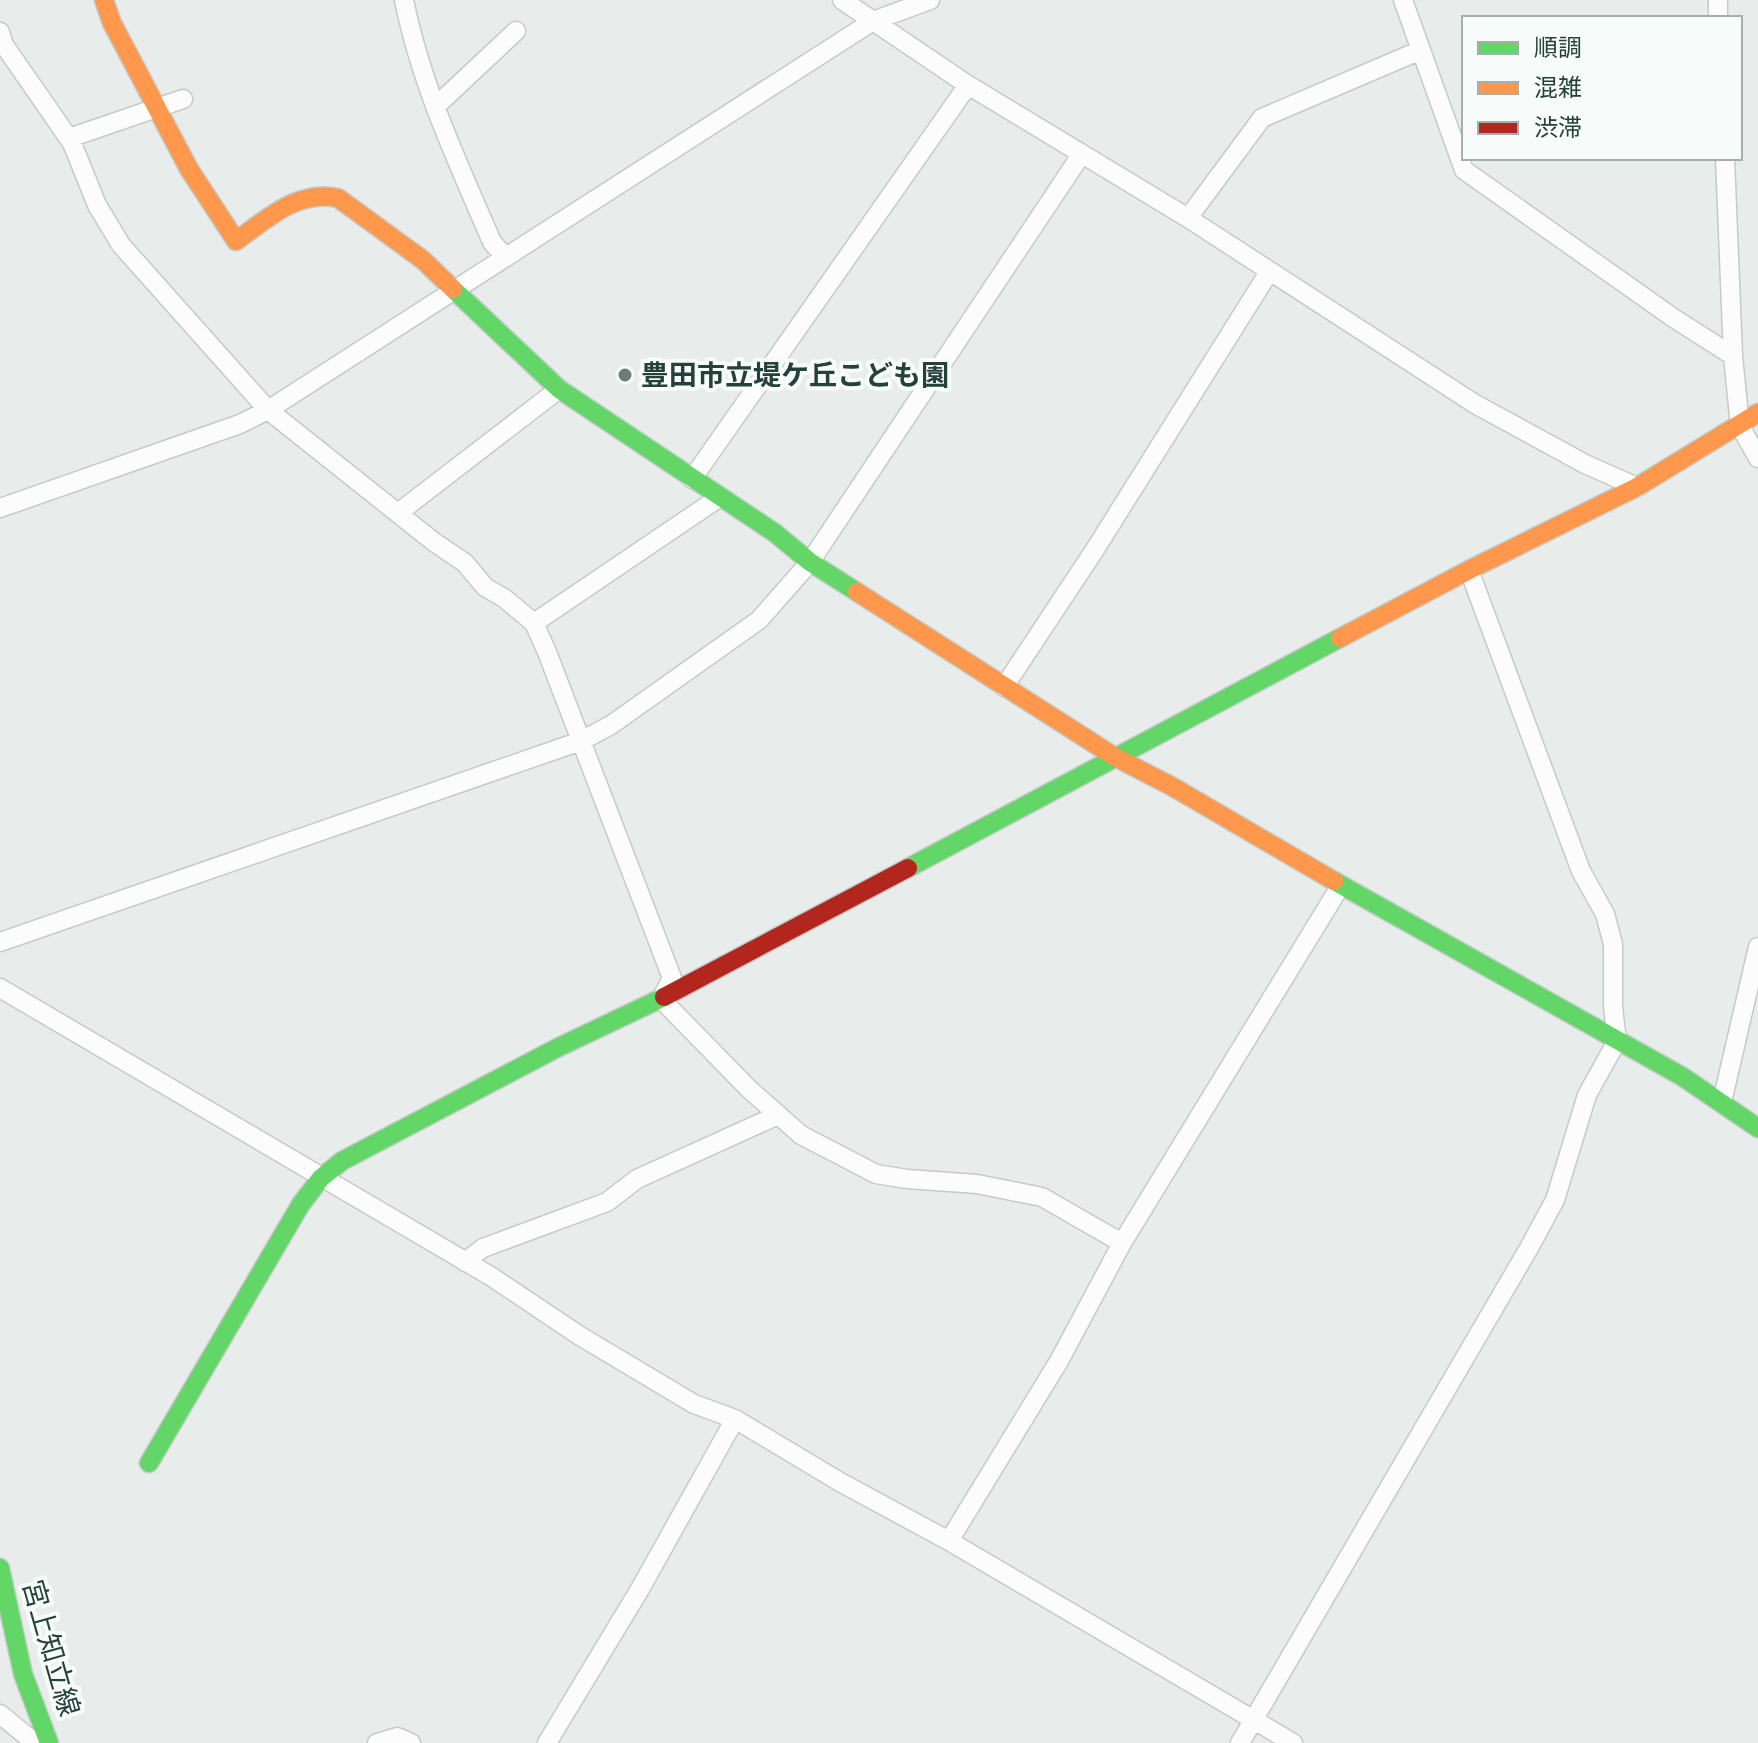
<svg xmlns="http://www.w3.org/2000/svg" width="1758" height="1743" font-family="Rubik,'Noto Sans JP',sans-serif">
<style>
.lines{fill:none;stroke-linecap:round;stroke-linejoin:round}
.street-casing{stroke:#c5cac8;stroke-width:21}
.fast-casing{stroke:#c3cbc8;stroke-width:21}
.slow-casing{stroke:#c3cbc8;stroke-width:21}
.jam-casing{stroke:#c3cbc8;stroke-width:21}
.street{stroke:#fcfcfc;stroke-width:18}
.fast{stroke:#63d668;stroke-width:18}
.slow{stroke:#ff974d;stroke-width:18}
.jam{stroke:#b3261e;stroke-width:18}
.poi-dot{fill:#697e78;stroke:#f7fbf9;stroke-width:3}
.labels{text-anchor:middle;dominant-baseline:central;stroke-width:8;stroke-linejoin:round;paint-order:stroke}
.poi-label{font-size:28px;font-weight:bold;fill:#24423a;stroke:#f7fbf9;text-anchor:start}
.street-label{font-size:28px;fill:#24423a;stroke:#f7fbf9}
</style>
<rect width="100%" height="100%" fill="#e8edeb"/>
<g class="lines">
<defs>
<path id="street" d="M404,0C421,85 458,163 492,242L505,257
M842,0L968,85L1188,218L1475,404L1585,464L1637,487
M1403,0L1464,170L1672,317L1733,356
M1718,0V18
M0,32L4,45L72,143L97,205L121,245L268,410L434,542L465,563L485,587L504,598L534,623L547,652L672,978L661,999L750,1090L801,1135L876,1174L907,1179L977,1184L1042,1197L1122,1243
M435,107L516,31
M69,138L183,99
M1725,158L1733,356L1740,426L1758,458
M1188,218L1262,118L1421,50
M692,479L968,85
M0,508L240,424L268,410L873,21L930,0
M398,513L559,389
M534,623L720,497
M1004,687L1094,551L1269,272
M0,942L581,741L611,725L759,620L810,562L1081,155
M0,988L492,1277L580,1336L694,1404L735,1419L840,1482L949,1541L1293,1743
M1722,1102L1758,947
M465,1262L483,1248L607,1202L637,1179L778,1115
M949,1541L1059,1361L1122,1243L1341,885
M0,1714L35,1743
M377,1743L397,1737L411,1743
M547,1743L640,1589L735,1419
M1240,1743L1529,1248L1555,1200L1587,1095L1617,1041L1613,1007V944L1605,914L1581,871L1469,570"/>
<path id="fast" d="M453,289L559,389L775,533L810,562L857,592
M908,868L1340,638
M1334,881L1683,1077L1758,1128
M149,1463L301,1204L321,1178L342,1161L557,1048L664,997
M0,1568L23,1674L49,1743"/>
<path id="slow" d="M104,0L112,23L189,169L236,241C267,219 298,189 338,198L423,260L453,289
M857,592L1115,757L1173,787L1334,881
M1340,638L1469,570L1637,487L1758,413"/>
<path id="jam" d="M664,997L908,868"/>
</defs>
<use href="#street" class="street-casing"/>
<use href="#fast" class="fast-casing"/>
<use href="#slow" class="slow-casing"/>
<use href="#jam" class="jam-casing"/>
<use href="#street" class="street"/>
<use href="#fast" class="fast"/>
<use href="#slow" class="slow"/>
<use href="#jam" class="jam"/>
</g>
<circle class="poi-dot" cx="625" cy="375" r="8"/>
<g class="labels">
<g class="poi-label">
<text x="641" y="375">豊田市立堤ケ丘こども園</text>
</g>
<g class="street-label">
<text transform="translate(51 1648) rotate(74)">宮上知立線</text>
</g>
</g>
<rect x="1462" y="16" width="280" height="144" fill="#f7fbf9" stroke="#a3b1ad" stroke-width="2"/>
<rect x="1478" y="42" width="40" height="12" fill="#63d668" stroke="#a3b1ad" stroke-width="2"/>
<text x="1534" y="56" font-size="24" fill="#24423a">順調</text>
<rect x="1478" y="82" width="40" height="12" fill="#ff974d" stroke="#a3b1ad" stroke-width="2"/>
<text x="1534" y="96" font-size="24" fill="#24423a">混雑</text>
<rect x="1478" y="122" width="40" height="12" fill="#b3261e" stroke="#a3b1ad" stroke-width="2"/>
<text x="1534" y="136" font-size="24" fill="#24423a">渋滞</text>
</svg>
